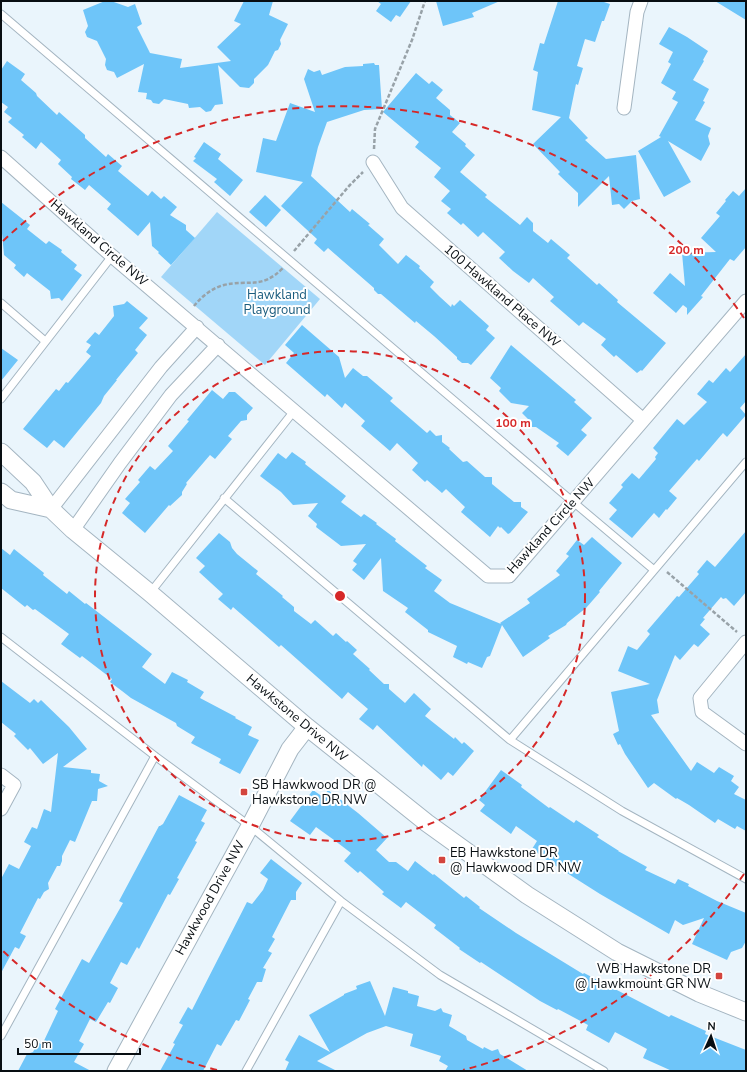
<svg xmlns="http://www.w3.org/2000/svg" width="747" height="1072" font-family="'Nunito Sans',sans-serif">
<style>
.green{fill:#a1d6f8}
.building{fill:#6ec5f9}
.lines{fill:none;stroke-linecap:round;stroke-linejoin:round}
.service-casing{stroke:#a4b5c1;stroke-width:9}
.minor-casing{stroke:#a4b5c1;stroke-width:15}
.tertiary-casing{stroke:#a4b5c1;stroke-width:19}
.path{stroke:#98a2a8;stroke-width:2.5;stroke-dasharray:4 2;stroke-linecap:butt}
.service{stroke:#fff;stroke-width:7}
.minor{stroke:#fff;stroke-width:13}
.tertiary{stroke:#fff;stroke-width:17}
.ring{fill:none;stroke:#d62828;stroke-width:2;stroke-dasharray:7 5}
.poi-dot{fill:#d3453e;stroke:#fff;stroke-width:1.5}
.labels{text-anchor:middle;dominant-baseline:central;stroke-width:4;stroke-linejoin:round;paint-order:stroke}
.street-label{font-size:13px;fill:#080e12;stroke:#fff}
.park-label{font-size:13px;fill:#1a5c7e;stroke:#fff}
.poi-label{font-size:13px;fill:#080e12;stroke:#fff;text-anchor:start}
.centre{fill:#d62828;stroke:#fff;stroke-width:2}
.ring-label{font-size:12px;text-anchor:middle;font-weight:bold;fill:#d62828;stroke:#fff;stroke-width:4;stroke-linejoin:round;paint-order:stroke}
</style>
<rect width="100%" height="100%" fill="#eaf5fc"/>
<path class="green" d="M217,212L320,299L265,365L161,277Z"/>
<path class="building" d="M105,1H111L128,7L135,4L142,24L137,27L150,53L182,59L180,68L231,61L217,47L241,24L234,21L244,1H273L269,15L288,24L280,40L281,44L278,50L275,51L268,65L254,79V83L249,88L240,87L218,65L223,104L215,105L211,111L206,112L200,107L189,108L188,104L164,99L159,104L153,103L151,100L146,99L147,93L138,92L144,64L117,78L114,72L107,70L105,65L106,59L97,41L87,37L85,32L88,26L83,10Z
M377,1H411L400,17L396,15L391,22L376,11L381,4Z
M436,1H500L472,13L474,17L443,26Z
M558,1H601L610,4L604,21H602L595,42L585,39L577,66L583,68L578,85L576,84L569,118L588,138L585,140L606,159L636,155L640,199L632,201L624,209L619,204L612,205L609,176L578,207V193L558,174L560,172L533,144L561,117L532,110L538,72L533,70L540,43L544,44Z
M715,1H746V20Z
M669,27L687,37L708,51L703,60L704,61L693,80L709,89L703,101L705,102L695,120L711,128L708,136L710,144L701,161L668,141L691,182L664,197L638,151L661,137L659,136L678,102L672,99L676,92L661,83L671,64L668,62L673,52L659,44Z
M7,61L25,74L21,80L36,93L37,96L57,115L59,112L85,135V138L106,157L108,154L122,166L118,171L148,196L152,191L161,199L164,196L177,207L170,215L186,225V230L195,238L171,265L158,253L159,252L152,246L150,222L138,236L107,209L111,204L89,185L85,190L71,179L72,177L58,164L61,160L41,142L36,149L22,137L24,135L8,122L12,118L4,112L8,107L1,102V70Z
M374,63L375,65H379L382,109L364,110L327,122L318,147L311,176L350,212L352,209L370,224L368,225L384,239L379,245L398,264L406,255L420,266L419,268L434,282L430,287L440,297L451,307L452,304L454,306L460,300L489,326L486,330L495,338L471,365L468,363H462L457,359V357L434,336L416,321L415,323L381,294H378L374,290V288L328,248L324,252L314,243L317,239L281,206L303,182L256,172L263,138L276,141L290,103L315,112L304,79L308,69L314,72L320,70L322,75L345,67L363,66V64Z
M416,73L429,84L432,81L443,90L436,98L450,110V115L460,123L452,132L466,144L465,146L475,155L460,172L487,195L485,197L520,225L527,217L533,223V231L548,243L551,239L570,255L567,258L597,285L599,283L618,300L617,302L666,343L642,371L641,370L637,373L616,355L614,357L601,345L606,339L583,322L579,326L550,301L554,297L533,278L529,283L513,271L499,258L505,252L483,232L478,237L463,223L461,225L447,213L451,209L441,201L450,191L434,177L441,168L415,147L419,142L383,112Z
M204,142L221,154L218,159L243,180L230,196L214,182L217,179L193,161L196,158L194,157Z
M746,188V247L734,261L730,259L701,296L703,297L687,315V308L683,305L676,313L653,293L670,273L685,286L682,253L716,252L701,238L720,216L716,213L726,201L725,200L733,191L739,196Z
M265,195L281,210L266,227L249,212Z
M1,202L30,225L27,229L46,244L49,241L62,250L61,252L77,265L74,269L82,275L62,301L59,298L51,299L50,291L27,273L24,277L14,268L16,265L4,255L1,222Z
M127,301L148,318L139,328L147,335L135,350L138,353L116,380H117L104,396L101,403L64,448L54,440L47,448L23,429L56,389L59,391L66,382L68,383L91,356L86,352L91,345L86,342L95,332L99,335L114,316L113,306L124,304Z
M302,325L339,357L345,378L353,368L363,376H367L393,398L390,401L427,433L430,430L436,436L442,435V442L450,448L449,449L463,462L467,461L485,477H492V484L514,502H521V507L528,512L510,533L508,534L501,527L500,528L498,526L490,537L461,512L465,507L446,489L442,493L427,480L425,482L412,470L418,463L397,443L390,451L361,426L365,421L345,403L342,408L327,394L325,397L286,363L294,353L285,345Z
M511,345L576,400L574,402L592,418L581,430L587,435L568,456L556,446L559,443L536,427H530L529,420L522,413L529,406L511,403L499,391L501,388L490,378Z
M1,348L18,360L1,381Z
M746,354V401L740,408L746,415L727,437L723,433L699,461L697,459L669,491L677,498L667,510L666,509L659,518L654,513L632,538L609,519L617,510L609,503L623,487L621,485L632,473L639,479L656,459L655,457L658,453L653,448L677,419L684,425L707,402L697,394L709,380L713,383L726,368L730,372Z
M212,390L223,399L229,392H235L253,408L247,415V420L241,421L228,436L232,439L215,459L210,455L186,483L187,484L182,492V495L170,506L169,505L145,533L122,513L130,503L125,499L140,482L138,480L150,466L155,470L173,451L168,446L189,421L187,420Z
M292,452L306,462L305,464L346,496L341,502L361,517L364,514L377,523L376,524L396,539L395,541L427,566L425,568L442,580L434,591L450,603L501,624L500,623L530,603L527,599L560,575L556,571L569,556L566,554L577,540L584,545L592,537L622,563L599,591L600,592L586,608L567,623L566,625L548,636L550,638L523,657L502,625L490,656L487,657L482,668L468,662L467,664L453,657L457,646L428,632V630L405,612L408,608L383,591L381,558L364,580L352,570L357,564L353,561L366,544L341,546L316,527L317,524L308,516L318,503L293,505L281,492L260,476L278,453L286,459Z
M746,531V592L734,606L726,598L723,599L721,597L703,618L705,619L700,625L710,634L698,647L694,644L680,660L675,655L657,700L659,713L651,715L691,771L697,762L714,773L719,767L734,776L731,781L739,787L734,794L746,800V831L737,826L735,829L718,819L715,823L689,805L677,798L676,799L654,783L648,788L625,754L620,744L618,745L613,734L619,731L611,692L650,684L618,671L628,646L637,650L650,634L647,631L677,596L679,597L699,574L697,572L707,560L715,567Z
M219,533L230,542L232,548L237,554L258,571L256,574L283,596L282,597L294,607V611L311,624L315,620L333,636L336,633L346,642L347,641L357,650L353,654L370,669L369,670L384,684H389V689L405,703L414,693L431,709L425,716L454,739L455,737L462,744L464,742L474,751L453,776L448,772L441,780L423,764L422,767L377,725L373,730L359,719L368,709L348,692L342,699L281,645L279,647L233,607L231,610L218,599L223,594L199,572L205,566L196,558Z
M1,548L10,555L14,549L44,573L43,575L67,594L69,591L85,604L86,603L152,654L142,667L165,684L172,672L188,680L187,682L204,692L200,698L236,717L235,718L252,727L248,735L259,740L240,774L219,763L221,759L191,743L195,737L177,726L176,723L131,698L122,691L110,682L112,679L82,656L80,658L61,644L69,634L35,609L33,610L27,605L25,607L1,588Z
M1,681L30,703L34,699L38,703L41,700L69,727L87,749L63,767L91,770V773L100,774L99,781L108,786L98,789L97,801H92L75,842L70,840L62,856V861L60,866H57L48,883L49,889L44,892L40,899L38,898L20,933L26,936L19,949L15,947L1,973V879L9,864L19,869L31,846L24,842L32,827L37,829L44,809L51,812L58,753L43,764L30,748L28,750L14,736L16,734L1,722Z
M501,770L522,785L521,787L549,808L550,807L574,823L576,820L599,835L597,837L619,851H618L647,867L645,870L675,884L678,879L689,884L688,886L717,901L746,913V941L742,948L731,952L727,960L692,944L704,918L683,925L675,920L669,934L600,894L548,861L532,849L537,841L516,826L511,834L480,811L485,805L479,800Z
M313,790L323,797L328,790L358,813L387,838L376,850L389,862H396L408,871L415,861L433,875L434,874L464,898L466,896L480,907L479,908L516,933L583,974L584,973L669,1017L671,1015L706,1031L705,1034L746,1050V1071H672L643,1058L647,1049L615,1032L609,1043L586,1030L588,1025L558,1009L557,1010L540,1001L481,962L480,963L459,949L460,948L434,928L436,925L406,902L401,908L382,894L384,892L360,871L358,873L344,861L351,853L334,840L316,827L310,835L290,821Z
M179,795L207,810L201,821L205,823L195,841L197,842L177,878L179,879L170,895L168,894L139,949L137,947L127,965L121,962L110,983L118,988L110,1003L108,1002L96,1022L90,1019L79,1041L84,1044L74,1062L91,1071H18L27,1054L33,1052L38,1042L42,1045L58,1011L55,1009L82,959L89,963L123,903L119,901L159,826H160L163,824Z
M271,859L302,883L296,892V900H291L272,937L275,939L268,951L272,953L263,968L266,969L262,982H257L248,999L250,1000L239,1021L236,1020L221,1046L217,1044L203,1071H160L175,1044L173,1043L183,1025L179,1023L188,1007L192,1010L247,902L252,904L263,890L268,879L260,873Z
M370,981L385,1016L393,987L408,991V993L419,996L417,1006L435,1011L441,1008L443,1012L452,1015L449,1026L466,1036L467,1040L483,1049L484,1047L492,1051L498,1049L500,1054L528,1071H445L448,1066L439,1061L441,1056L410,1046L413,1034L386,1026L367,1033L317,1061L337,1071H285L289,1062L285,1060L299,1035L330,1052L309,1015L344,995V994L357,989L356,986Z"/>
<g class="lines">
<defs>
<path id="service" d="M1,14L559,490L654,570
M1,303L45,341
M1,399L112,256
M224,498L510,740L622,811L746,879
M150,593L294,411
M1,637L155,756L250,826L341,901L440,975L604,1071
M510,740L746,462
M1,1036L155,756
M246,1071L341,901"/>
<path id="minor" d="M624,108L637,12L641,1
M1,157L112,256L488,576H509L746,301
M373,162L402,208L643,420
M51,509L161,367L197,327
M73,530L120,463L171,395L218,345
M746,642L700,698L702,712L746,744
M1,775L14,785L1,809"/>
<path id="tertiary" d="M1,452L33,482L51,509L73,530L150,593L307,727L427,823L527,895L617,952L699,993L746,1012
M1,492L11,500L51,509
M116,1071L250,826L290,749L307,727"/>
</defs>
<use href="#service" class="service-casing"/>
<use href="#minor" class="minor-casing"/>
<use href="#tertiary" class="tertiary-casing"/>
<path class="path" d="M374,149L375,129L412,40L425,1
M294,251L349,186L363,172
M194,306C201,297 212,288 224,285C249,279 261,290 283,268
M667,572L737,632"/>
<use href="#service" class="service"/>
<use href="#minor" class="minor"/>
<use href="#tertiary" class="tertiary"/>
</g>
<g class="ring">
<circle cx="340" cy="596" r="245"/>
<path d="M744 874A490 490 0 0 1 463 1070M217 1070A490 490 0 0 1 3 951M3 241A490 490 0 0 1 744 318"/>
</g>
<g class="poi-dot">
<rect x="240" y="788" width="8" height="8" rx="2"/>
<rect x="438" y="856" width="8" height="8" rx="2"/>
<rect x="715" y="972" width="8" height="8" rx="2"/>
</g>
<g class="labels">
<g class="street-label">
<text transform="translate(99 243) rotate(41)">Hawkland Circle NW</text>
<text transform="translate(502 296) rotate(41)">100 Hawkland Place NW</text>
<text transform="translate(551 526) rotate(-48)">Hawkland Circle NW</text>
<text transform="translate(297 718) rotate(40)">Hawkstone Drive NW</text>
<text transform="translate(210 898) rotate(-61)">Hawkwood Drive NW</text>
</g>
<g class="park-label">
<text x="277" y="295">Hawkland<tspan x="277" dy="15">Playground</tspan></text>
</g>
<g class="poi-label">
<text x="252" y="785">SB Hawkwood DR @<tspan x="252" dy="15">Hawkstone DR NW</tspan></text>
<text x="450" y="853">EB Hawkstone DR<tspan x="450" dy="15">@ Hawkwood DR NW</tspan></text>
<text x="711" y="969" text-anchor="end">WB Hawkstone DR<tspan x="711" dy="15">@ Hawkmount GR NW</tspan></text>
</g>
</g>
<circle cx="340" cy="596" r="6" class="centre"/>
<g class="ring-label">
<text x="686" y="254">200 m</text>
<text x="513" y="427">100 m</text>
</g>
<rect width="747" height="1072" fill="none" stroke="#080e12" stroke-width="4"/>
<g transform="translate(711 1036) rotate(3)" stroke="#ffffff" stroke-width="3" paint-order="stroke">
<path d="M0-3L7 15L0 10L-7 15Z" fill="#080e12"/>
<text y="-6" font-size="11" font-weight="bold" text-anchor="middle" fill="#080e12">N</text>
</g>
<path d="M18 1048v6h122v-6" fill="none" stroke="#080e12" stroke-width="2"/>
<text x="24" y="1048" font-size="12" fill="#080e12" stroke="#ffffff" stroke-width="3" paint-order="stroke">50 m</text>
</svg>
